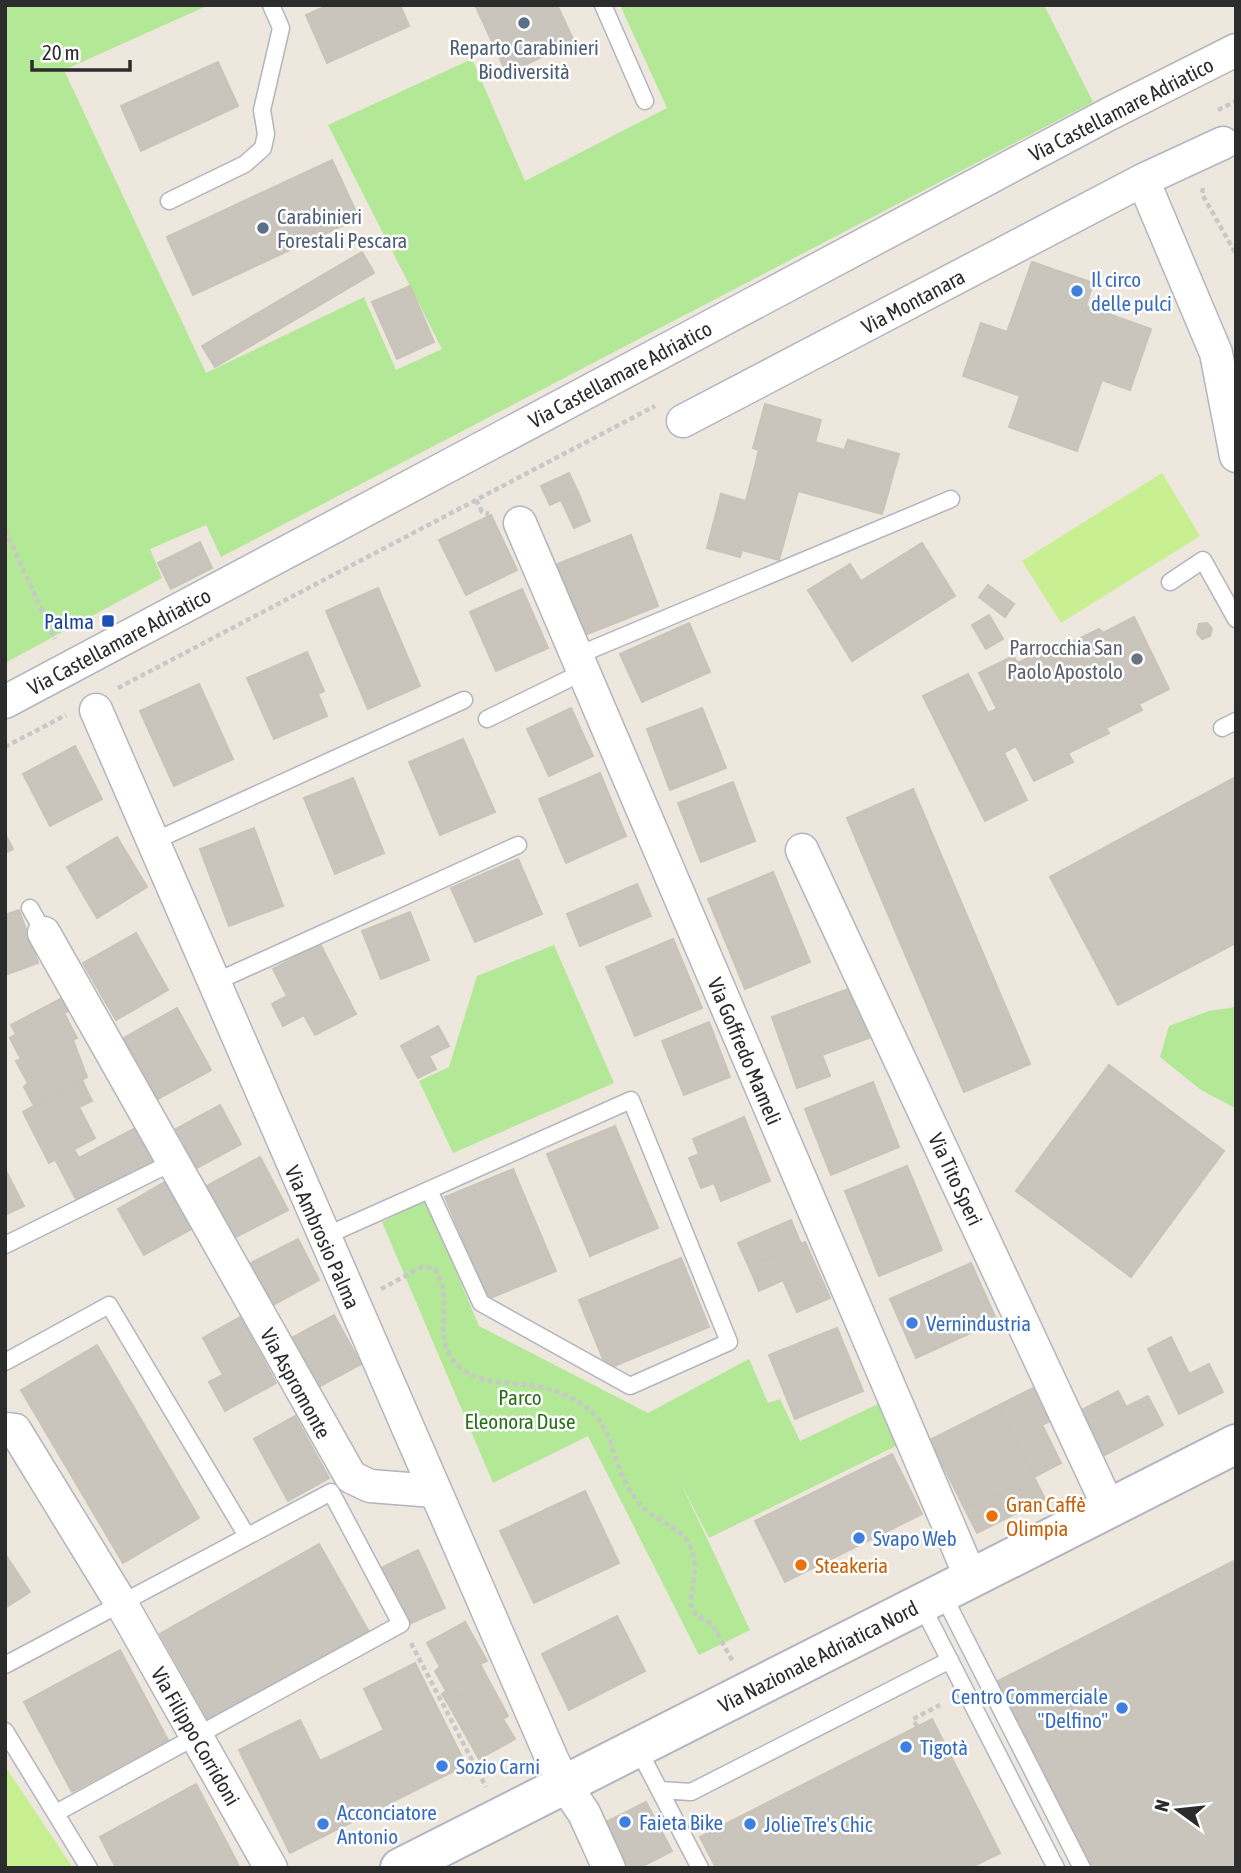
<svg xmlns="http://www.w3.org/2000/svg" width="1241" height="1873" font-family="'Asap Condensed',sans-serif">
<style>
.green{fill:#b3e897}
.pitch{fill:#c8ef92}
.building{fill:#c9c5bc;stroke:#cac3b7;stroke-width:2}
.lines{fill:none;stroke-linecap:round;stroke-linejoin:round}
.service-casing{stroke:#b2b4c0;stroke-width:19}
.minor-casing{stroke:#b2b4c0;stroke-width:35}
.secondary-casing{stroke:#b2b4c0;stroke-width:42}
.path{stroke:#c8c8c8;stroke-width:4.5;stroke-dasharray:5 3.5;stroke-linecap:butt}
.service{stroke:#fff;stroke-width:16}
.minor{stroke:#fff;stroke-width:32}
.secondary{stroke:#fff;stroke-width:38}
.service-dot{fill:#5c6f8a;stroke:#fff;stroke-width:2.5}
.shop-dot{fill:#3f7fe0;stroke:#fff;stroke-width:2.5}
.transit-dot{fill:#1a4fb4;stroke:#fff;stroke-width:2.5}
.worship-dot{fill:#6b7280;stroke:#fff;stroke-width:2.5}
.food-dot{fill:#e8710a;stroke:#fff;stroke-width:2.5}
.labels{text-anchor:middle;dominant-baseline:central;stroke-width:5;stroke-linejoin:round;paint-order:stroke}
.service-label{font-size:21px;fill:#4e5e75;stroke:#fff}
.street-label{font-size:21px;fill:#2c2c2c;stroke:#fff}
.shop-label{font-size:21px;fill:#366cbe;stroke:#fff;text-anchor:start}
.transit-label{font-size:21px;fill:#164399;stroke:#fff;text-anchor:end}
.worship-label{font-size:21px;fill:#5b616d;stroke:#fff;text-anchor:end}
.park-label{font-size:21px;fill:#296f16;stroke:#fff}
.food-label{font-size:21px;fill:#c56008;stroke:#fff;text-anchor:start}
</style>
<rect width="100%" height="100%" fill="#eee7de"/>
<path class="green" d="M5,5H209L64,70L206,373L364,297L396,370L442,349L328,125L472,59L525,181L667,108L620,5H1044L1093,102L221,557L206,525L150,549L162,578L5,663Z
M554,945L614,1083L453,1153L419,1081L449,1067L477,976Z
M1236,1007V1106L1233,1107L1201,1090L1160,1057L1169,1026L1209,1011Z
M426,1200L479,1326L648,1413L749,1359L768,1403L780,1399L800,1441L878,1404L896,1446L709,1538L680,1481L750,1630L699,1655L588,1436L493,1483L382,1222Z"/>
<path class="pitch" d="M1162,473L1200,536L1061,623L1022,561Z
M5,1766L73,1868H5Z"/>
<path class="building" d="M329,5H400L409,26L327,63L306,15Z
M475,5H557L574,41L507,74Z
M218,62L238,106L141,151L121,106Z
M332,160L359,218L193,295L167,237Z
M362,252L374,273L215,367L202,346Z
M1032,262L1093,283L1086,306L1151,329L1130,390L1102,380L1077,451L1009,427L1020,396L963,376L981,323L1007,332Z
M410,286L434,342L397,359L372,302Z
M765,404L821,420L815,442L844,450L848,440L899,454L882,514L798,491L779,560L742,550L740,557L707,548L721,494L746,501L759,450L753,448Z
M569,473L578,492L550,505L541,486Z
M578,492L590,521L574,528L561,500Z
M491,515L517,570L466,595L439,540Z
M631,535L658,606L580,637L552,566Z
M200,542L212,568L171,589L158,563Z
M922,543L955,596L852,661L808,590L850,564L861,581Z
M988,585L1014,604L1005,617L979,597Z
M378,588L420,686L368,709L326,611Z
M522,589L548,648L496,671L470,612Z
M989,615L1003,639L986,649L972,625Z
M1134,617L1169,689L1139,704L1142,710L1106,728L1109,733L1068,753L1073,762L1034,781L1016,746L1004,753L1027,800L985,821L923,696L968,674L988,713L997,709L979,673L1013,656L1018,663L1058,643L1060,648L1099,629L1103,633Z
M689,623L710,672L642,702L620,654Z
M1207,623L1212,629L1210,636L1202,639L1197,633L1199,624Z
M307,652L324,691L318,694L327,716L274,739L247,678Z
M199,684L233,759L174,786L140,711Z
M571,708L593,756L549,776L527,729Z
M702,708L726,768L670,790L647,729Z
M463,739L495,812L440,835L409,762Z
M75,746L102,799L50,826L23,774Z
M600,773L626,836L566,863L539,799Z
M1236,777V943L1118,1005L1050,877Z
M353,778L384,853L335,874L304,798Z
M733,782L755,841L701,862L678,803Z
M913,789L1030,1064L964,1092L847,818Z
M254,828L283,906L229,926L200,849Z
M5,834L13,849L5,853Z
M117,837L147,887L97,918L67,867Z
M518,859L542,914L475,942L451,888Z
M773,872L810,962L745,989L708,899Z
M637,884L651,916L580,946L567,914Z
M19,910L38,963L5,975V915Z
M410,912L429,960L381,979L362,931Z
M136,933L168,990L116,1020L83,963Z
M673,939L702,1008L635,1036L606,967Z
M320,944L356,1014L315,1035L304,1015L283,1026L272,1004L287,996L273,969Z
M851,988L869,1038L822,1055L830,1076L797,1088L772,1017Z
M64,997L71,1010L64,1013L77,1038L73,1040L87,1077L34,1106L24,1087L28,1083L16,1061L21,1059L10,1038L16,1034L11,1025Z
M177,1008L211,1070L158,1099L124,1038Z
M709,1022L730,1077L684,1095L662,1041Z
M438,1026L449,1046L429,1056L436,1069L418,1078L401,1046Z
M1109,1065L1224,1151L1131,1277L1016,1191Z
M82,1080L92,1101L79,1107L95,1138L49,1163L23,1112Z
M873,1082L899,1147L831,1175L805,1109Z
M220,1105L241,1144L197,1168L176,1129Z
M744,1117L770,1181L721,1201L714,1183L701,1188L689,1158L699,1154L693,1139Z
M139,1126L158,1161L78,1203L55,1159L74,1150L79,1158Z
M615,1126L658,1228L590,1256L547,1154Z
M260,1157L288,1210L234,1238L207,1186Z
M907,1166L942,1250L879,1276L845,1191Z
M5,1169L24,1206L5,1215Z
M513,1169L556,1271L488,1299L445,1197Z
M168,1180L195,1227L144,1255L118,1209Z
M791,1220L801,1244L749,1267L738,1243Z
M298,1239L319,1280L273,1305L251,1263Z
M805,1242L830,1298L797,1312L783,1280L759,1291L749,1267Z
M681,1258L709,1327L607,1369L579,1300Z
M971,1263L997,1321L916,1358L890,1299Z
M334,1315L361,1364L315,1389L288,1340Z
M240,1317L276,1383L225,1411L209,1382L223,1375L203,1338Z
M837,1328L863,1391L795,1419L769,1355Z
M1171,1337L1189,1374L1209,1364L1223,1392L1179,1414L1148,1349Z
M97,1345L199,1518L123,1563L21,1390Z
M1041,1384L1058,1417L1042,1425L1061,1463L1034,1477L1045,1499L977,1533L930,1440Z
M1118,1391L1126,1407L1148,1396L1163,1425L1101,1457L1078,1412Z
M998,1406L1034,1477L965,1509L930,1440Z
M295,1416L329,1478L288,1501L254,1439Z
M892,1454L922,1514L785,1582L755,1521Z
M585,1491L619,1563L534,1603L500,1531Z
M319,1544L369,1632L210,1723L160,1634Z
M418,1550L445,1608L407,1625L381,1568Z
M5,1554L30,1592L5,1608Z
M1236,1560V1868H1088L996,1682Z
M617,1616L645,1671L569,1710L542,1654Z
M465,1622L487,1661L480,1664L488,1679L447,1702L442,1694L446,1691L435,1671L440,1667L427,1643Z
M120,1650L168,1740L72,1792L24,1702Z
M415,1663L466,1765L290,1853L239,1750L300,1720L320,1761L384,1730L364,1689Z
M488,1679L508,1716L503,1719L515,1739L479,1759L447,1702Z
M932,1719L1000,1853L970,1868H716L700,1837Z
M196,1784L240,1868H116L100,1837Z
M646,1802L672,1851L639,1868H616L596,1827Z"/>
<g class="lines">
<defs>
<path id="service" d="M603,5L645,101
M169,201L245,164L263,148L266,134L262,110L281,28L271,5
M1170,582L1203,560L1236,619
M576,656L951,499
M487,719L583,672
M1222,728L1236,721
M152,842L464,700
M30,908L44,933
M213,983L518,845
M323,1237L631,1100L729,1342L630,1386L481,1303L429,1190
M5,1245L173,1162
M5,1362L109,1305L247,1536
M942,1593L1082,1868
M921,1604L1056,1868
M5,1665L331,1492L401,1624L56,1813
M5,1731L89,1868
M637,1747L700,1868
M660,1790L691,1792L950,1660"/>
<path id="minor" d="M1143,180L1216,353L1236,456
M683,421L1143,180L1223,143
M520,523L971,1578
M5,702L1107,115L1236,50
M96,710L552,1759L564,1784L584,1813L609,1868
M802,850L1109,1508
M44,933L351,1477L370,1486L434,1491
M5,1429L15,1430L121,1603L271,1868"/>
<path id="secondary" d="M400,1868L1236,1444"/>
</defs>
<use href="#service" class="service-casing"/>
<use href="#minor" class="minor-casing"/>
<use href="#secondary" class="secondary-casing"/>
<path class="path" d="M1218,110L1236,101
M1203,188L1202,194L1236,254
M476,500L482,512L489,514
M5,530L55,639
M118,688L655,406
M5,747L66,715
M381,1289L422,1267L434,1268C455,1293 432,1333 453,1360C476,1390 520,1379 552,1390C625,1415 600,1453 638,1502C652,1521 681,1525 690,1546C702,1573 687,1592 692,1609L696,1615L712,1624L733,1662
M411,1643L486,1787
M917,1726L913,1719L940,1705"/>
<use href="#service" class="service"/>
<use href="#minor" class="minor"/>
<use href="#secondary" class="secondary"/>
</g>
<g class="service-dot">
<circle cx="524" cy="23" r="7"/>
<circle cx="263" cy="228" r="7"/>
</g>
<g class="shop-dot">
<circle cx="1077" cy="291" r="7"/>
<circle cx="912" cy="1323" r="7"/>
<circle cx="859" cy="1538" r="7"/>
<circle cx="1122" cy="1708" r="7"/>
<circle cx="906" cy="1747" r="7"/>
<circle cx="442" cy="1766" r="7"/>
<circle cx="625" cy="1822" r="7"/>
<circle cx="323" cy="1824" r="7"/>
<circle cx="750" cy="1824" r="7"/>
</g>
<rect class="transit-dot" x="101" y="614" width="14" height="14" rx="3.5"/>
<circle class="worship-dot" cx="1137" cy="659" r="7"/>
<g class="food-dot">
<circle cx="992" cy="1516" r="7"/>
<circle cx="801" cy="1565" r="7"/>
</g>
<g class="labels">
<g class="service-label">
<text x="524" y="47">Reparto Carabinieri<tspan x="524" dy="24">Biodiversità</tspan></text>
<text x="277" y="216" text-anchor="start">Carabinieri<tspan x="277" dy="24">Forestali Pescara</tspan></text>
</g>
<g class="street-label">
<text transform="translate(1121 109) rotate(-27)">Via Castellamare Adriatico</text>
<text transform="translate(913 301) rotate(-28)">Via Montanara</text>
<text transform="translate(620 374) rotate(-28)">Via Castellamare Adriatico</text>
<text transform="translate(119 641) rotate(-28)">Via Castellamare Adriatico</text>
<text transform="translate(745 1051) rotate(67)">Via Goffredo Mameli</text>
<text transform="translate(956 1179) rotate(65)">Via Tito Speri</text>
<text transform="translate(323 1237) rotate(66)">Via Ambrosio Palma</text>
<text transform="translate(296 1383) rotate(61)">Via Aspromonte</text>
<text transform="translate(818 1656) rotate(-27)">Via Nazionale Adriatica Nord</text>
<text transform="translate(196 1736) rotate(60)">Via Filippo Corridoni</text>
</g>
<g class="shop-label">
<text x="1091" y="279">Il circo<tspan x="1091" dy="24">delle pulci</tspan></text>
<text x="926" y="1323">Vernindustria</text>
<text x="873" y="1538">Svapo Web</text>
<text x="1108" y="1696" text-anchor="end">Centro Commerciale<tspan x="1108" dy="24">"Delfino"</tspan></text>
<text x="920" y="1747">Tigotà</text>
<text x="456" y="1766">Sozio Carni</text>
<text x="337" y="1812">Acconciatore<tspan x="337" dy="24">Antonio</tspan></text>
<text x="639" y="1822">Faieta Bike</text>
<text x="764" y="1824">Jolie Tre's Chic</text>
</g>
<g class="transit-label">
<text x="94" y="621">Palma</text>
</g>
<g class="worship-label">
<text x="1123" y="647">Parrocchia San<tspan x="1123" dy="24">Paolo Apostolo</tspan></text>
</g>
<g class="park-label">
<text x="520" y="1397">Parco<tspan x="520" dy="24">Eleonora Duse</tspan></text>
</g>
<g class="food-label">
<text x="1006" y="1504">Gran Caffè<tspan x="1006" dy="24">Olimpia</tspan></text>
<text x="815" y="1565">Steakeria</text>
</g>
</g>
<rect width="1241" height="1873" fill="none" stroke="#2c2c2c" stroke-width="14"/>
<g transform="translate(1178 1810) rotate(285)" stroke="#ffffff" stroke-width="5" paint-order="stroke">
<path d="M0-5L12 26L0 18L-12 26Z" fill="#2c2c2c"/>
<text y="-10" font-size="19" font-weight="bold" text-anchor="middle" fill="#2c2c2c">N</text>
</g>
<path d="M32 60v10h98v-10" fill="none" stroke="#2c2c2c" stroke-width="3.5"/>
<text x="42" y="60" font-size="21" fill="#2c2c2c" stroke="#ffffff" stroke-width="5" paint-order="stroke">20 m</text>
</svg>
